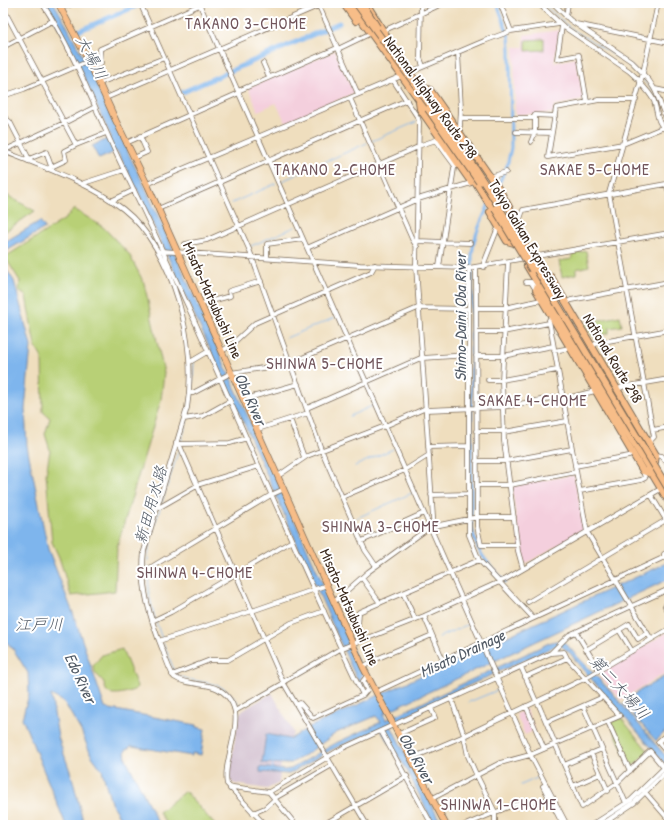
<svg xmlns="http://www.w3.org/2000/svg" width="672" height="828" font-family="'Patrick Hand','Klee One',sans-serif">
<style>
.built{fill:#f4cfdd}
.industrial{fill:#d0bdcd}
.green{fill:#b8d076;stroke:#7a7d4a}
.water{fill:#7eb5ed;stroke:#5c7086}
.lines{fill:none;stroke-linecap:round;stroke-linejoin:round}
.stream{stroke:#7eb5ed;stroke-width:1}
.canal{stroke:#7eb5ed;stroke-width:3}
.river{stroke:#7eb5ed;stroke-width:5}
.minor-casing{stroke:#7a6956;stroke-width:5.5}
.major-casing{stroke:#7a6956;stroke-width:7}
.highway-casing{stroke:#7a6956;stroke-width:8}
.minor{stroke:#fff;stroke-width:4}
.major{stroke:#f7bd88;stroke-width:5.5}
.highway{stroke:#f7bd88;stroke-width:6}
.highway-bridge-casing{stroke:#7a6956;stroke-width:8;stroke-linecap:butt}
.highway-bridge{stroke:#f7bd88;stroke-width:6}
.labels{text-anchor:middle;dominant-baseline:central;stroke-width:4;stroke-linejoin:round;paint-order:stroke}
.street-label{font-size:15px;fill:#3b2a1e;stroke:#fff}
.neighbourhood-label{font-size:16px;letter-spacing:1px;fill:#71555b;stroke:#fff}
.water-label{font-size:16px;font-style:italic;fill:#525b66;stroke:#fff}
</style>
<rect width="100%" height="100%" fill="#fff"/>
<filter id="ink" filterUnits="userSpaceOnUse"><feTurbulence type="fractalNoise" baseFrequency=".025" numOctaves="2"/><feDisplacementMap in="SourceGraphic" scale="8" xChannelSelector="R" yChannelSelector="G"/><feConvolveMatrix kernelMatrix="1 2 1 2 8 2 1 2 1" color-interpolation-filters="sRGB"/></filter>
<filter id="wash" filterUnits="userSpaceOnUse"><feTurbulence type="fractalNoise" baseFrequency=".012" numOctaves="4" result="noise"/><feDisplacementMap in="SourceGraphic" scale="16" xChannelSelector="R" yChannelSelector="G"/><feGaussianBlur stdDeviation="0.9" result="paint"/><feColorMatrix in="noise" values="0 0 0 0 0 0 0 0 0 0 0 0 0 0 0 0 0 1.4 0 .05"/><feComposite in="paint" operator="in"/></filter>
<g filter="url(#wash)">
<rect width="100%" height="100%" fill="#efdebe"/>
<path class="built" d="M560,30L554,63L576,58L584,100L555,105L553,113L515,115L514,47H524V35Z
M335,51L354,93L286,123L276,103L258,111L248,87Z
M574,475L585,530L525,564L520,551L512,486Z
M669,631V671L621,700L598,674Z
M526,709L535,730L525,735L516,714Z"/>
<path class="industrial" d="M272,693L294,733L290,739L284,738L279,783L267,789L235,784L228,780L239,714L245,709Z"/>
<path class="green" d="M544,39V50L526,51V40Z
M3,193L35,211L3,233Z
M74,209L103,227L129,254L144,283L164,373L161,400L117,547L115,591L71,596L59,557L52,542L46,474L50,450L45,434L50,418L43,412L42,358L35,346L26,296L19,291L20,281L5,257L65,219Z
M586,251L589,266L576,269V274L562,277L559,261L572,259V254Z
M620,316L622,326L609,328V333L592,336L585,323Z
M122,649L137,686L136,689C129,692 110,698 106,690C105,688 105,684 103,681C98,676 94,673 93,666L102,655Z
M621,718L648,751L631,768L610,722Z
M185,791L215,825H167L159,812Z"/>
<path class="water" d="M45,3H54C89,62 113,125 144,185L363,673L360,680L364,687L362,688L352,669L248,432L137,189L117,151L99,159L92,146L111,137L76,59Z
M40,221L45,228L3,253V243Z
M3,264L14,281L31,346L25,409L27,446L48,549L73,613L105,708L197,725V727L205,729L201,755L192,753V756L131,746L125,751L126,759L159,825H124L111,803L102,770L91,755L81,731L64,702L51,695L58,737L72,777L84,825H66L22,718L29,695L28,673L13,649L3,638Z
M669,562V579L384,713L386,720L549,643L555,641H563L614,695L669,760V768L579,665L571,654L559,644L461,689L390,724L442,825H434L407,770L380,729L331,750L289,774L260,772V767L284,770L291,769L336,743L381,722L376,716L336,733L304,756L289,764L262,763L266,734L290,739L314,725Z
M669,674V728L656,741L624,704L639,691Z"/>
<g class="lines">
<path class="stream" d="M542,3L570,28L629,64L640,75
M643,79L655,95L663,118L666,124
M372,141L416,122
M282,181L367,143
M232,203L275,184
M251,246L295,227
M286,338L334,318
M192,392L194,362
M350,416L374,405
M188,417L192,395
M181,442L187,420
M355,466L393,449
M161,505L179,449
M357,518L412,493
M147,567L150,540L160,508
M148,571L149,595L155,619
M156,622L162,639
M439,637L469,624
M163,642L175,673
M542,651L556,645
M177,675C203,687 220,676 239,704
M469,702L498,690
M272,769L273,763
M521,785L537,778"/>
<path class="canal" d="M493,196L507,166L511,148L510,50L509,37L497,3
M489,204C481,222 473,237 472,257L471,521C474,550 486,562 505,582"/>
<path class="river" d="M76,32L143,3
M183,92L339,23"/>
</g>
</g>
<g filter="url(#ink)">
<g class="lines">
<defs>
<path id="minor" d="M42,3C76,54 96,113 123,168C208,341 279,521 363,695
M140,3L249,249L321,449L365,550L376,566
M199,3L532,758L567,825
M316,3L318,6L325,3
M421,3L420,58L423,66
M500,3L511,31
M538,3L564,27L629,71L640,81
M553,3L570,20L631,61L643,73
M319,6L358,94
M3,8L76,145L64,151L66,160L47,169
M61,8L75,3
M566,17L568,3
M576,24L669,43
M562,26L557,59L579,55L587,102
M383,31L444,3
M3,47L52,21
M338,49L367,35
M263,63L269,77
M92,68L101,63L100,49L204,3
M643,74C660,90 658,105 669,123
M393,80L418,118L419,122L416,266L434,532
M100,83L164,58
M640,83C645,88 651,95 654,101C659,117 655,121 669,133
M655,89L669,92
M238,91L337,48
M3,96L24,89L89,61
M106,98L318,6
M350,98L412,239L417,247
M636,100H599L556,108L548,157L623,144L669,125
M3,116L10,122L29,159L28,161
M461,118H533L535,115L555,116
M457,128L460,126L461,109L458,52
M516,132L552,133
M436,140L455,166
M531,142L535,132V115
M126,143L239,93
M76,145L106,133
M418,146L439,139
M3,151C43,167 88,182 123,209C174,249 198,346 187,408L144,551C140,586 150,619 163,651C166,660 169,669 174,677C187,686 204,682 218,689C255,710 221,755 227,784L265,825
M3,151L64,123L95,107
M134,158L147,152L140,136
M29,159L46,152L51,166
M490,177L506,172
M669,182L666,184L669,192
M147,184L484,41L511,31L559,24
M83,185L84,183L124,170
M111,201L134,190
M158,209L407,100
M517,221L520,219L523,210L666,184
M417,241L470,243
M307,248L418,199L471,183
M161,251L360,265L469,268L669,233
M189,253L185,244L207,240L418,147
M267,258V244L303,239
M508,263L502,380L504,441L518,551L523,569
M439,267L454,168L458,163
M484,267V263L497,230L499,229
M469,268V535L479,560L533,618
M476,268L477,526L481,545H517
M526,282H531L536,290
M566,303L571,300L669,282
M201,304L230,296L229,291L261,281
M420,308L469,309
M477,308H505L541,300
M551,317L549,320L587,532L651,639
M477,332H503L549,323
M591,347L597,343L669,330
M222,351L230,346L255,323L371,272L375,265
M554,351L570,348
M476,356H503
M503,356L553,346
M423,358L469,355
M190,362L207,352
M488,380H502L557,370
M617,390L622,387L669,379
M189,393H193L231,373L288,364L420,307
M245,399L298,384
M563,399L595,391
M307,408L423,357
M426,410L503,407L562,396
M184,419L203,416L230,401
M290,419L304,457
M258,429L308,413
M653,430L669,427
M476,431H504
M504,432L567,421
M176,443L180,446L283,682L367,825
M648,443L654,437L609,193L643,73L658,3
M178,444L230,443L247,438
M428,447L469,446
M656,455L662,456L669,466
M476,461H506
M506,461L572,449
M575,466L629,456L633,454
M278,476L307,456L385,426L426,408
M477,485H510
M510,485L576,472
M580,491L641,480L645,478L643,471
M431,495L469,494
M651,495L669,525
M342,497L405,470L429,455
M156,505L160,507L200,484L259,466
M362,541L424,513
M664,558V554L669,551
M143,570L148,569L271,495L284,489
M362,578L380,603
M403,593L415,619
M334,602L368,572L430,527L478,517H514
M528,602L666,520
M669,604L665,606L669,612
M252,611L327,585
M424,616L443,660
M152,621L171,612L292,541
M619,630L632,651
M576,632L599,670
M159,641L252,611
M357,642L359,612L479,560
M586,650L629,624L638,639L647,633
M363,667L374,660L432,635
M521,667L536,701
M172,675L210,660H228L291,623L324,611
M525,677L567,658
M283,682L340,649L424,616L506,579L669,484
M376,692L669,555
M451,698L464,735
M537,701L546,722L603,697
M297,705L300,703L313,718L363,695L367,690L363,681L367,676
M526,706L544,749
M583,706L626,803
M235,711L284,683
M546,722L573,786
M608,722L630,771
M381,731L432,825
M669,732L658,742L669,755
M399,734L435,718L431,708
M464,736L468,756L476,774
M591,753L608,791
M412,758L464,736L586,678L669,629
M564,765L602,749
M476,774L495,812
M600,774L573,786L582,807L617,783L650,751L664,768
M543,786L563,825
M230,789L233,787L269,792L343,748L551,653L569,635L669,589
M644,791L669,820
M269,792L296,825
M275,798L332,765
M433,798L500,763L530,755L620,716L567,658L564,652L551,653
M253,813L265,808L275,799
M495,813V825
M610,820L613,825
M323,825L407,776
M465,825L513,805L545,800L553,797
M592,825L631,800L669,763
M601,825L634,803L669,769"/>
<path id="major" d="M58,3L92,68L116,121L148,186L363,667L446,825"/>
<path id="highway" d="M343,3L356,21
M349,3L430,115
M366,3L387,37
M383,36L466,150
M421,87L430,90L500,191L520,227V236
M419,102L420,109L471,182
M471,175L496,215
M490,212L507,241L514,243
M522,239L540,271
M527,266L669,502
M541,272L551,277L656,455L655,462
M538,285L536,290L643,471L651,474"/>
</defs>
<use href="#minor" class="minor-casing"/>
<use href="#major" class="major-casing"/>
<use href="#highway" class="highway-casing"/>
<use href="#minor" class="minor"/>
<use href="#major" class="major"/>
<use href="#highway" class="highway"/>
<defs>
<path id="highway-bridge" d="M356,3L462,149L488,189L669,490
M362,3L377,27
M428,109L479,182
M495,209L532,270"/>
</defs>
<use href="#highway-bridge" class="highway-bridge-casing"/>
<use href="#highway-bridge" class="highway-bridge"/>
</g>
</g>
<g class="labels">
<g class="street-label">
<text transform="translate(431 97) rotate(54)">National Highway Route 298</text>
<text transform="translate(528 239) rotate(59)">Tokyo Gaikan Expressway</text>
<text transform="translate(213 300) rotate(66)">Misato-Matsubushi Line</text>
<text transform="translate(613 358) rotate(59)">National Route 298</text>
<text transform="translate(350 607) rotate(66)">Misato-Matsubushi Line</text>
</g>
<g class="neighbourhood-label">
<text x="246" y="23">TAKANO 3-CHOME</text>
<text x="335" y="169">TAKANO 2-CHOME</text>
<text x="595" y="169">SAKAE 5-CHOME</text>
<text x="325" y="363">SHINWA 5-CHOME</text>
<text x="533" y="400">SAKAE 4-CHOME</text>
<text x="381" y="526">SHINWA 3-CHOME</text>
<text x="195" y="572">SHINWA 4-CHOME</text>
<text x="499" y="804">SHINWA 1-CHOME</text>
</g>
<g class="water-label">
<text transform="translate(92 57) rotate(62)">大場川</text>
<text transform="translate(460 317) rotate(-90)">Shimo-Daini Oba River</text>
<text transform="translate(251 399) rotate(66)">Oba River</text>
<text transform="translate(150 505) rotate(-74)">新田用水路</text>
<text x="39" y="624">江戸川</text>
<text transform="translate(462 653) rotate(-25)">Misato Drainage</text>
<text transform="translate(81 678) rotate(65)">Edo River</text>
<text transform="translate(620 687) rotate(48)">第二大場川</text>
<text transform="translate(417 758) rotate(61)">Oba River</text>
</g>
</g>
<rect width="672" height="828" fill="none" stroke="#fff" stroke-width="16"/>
</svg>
